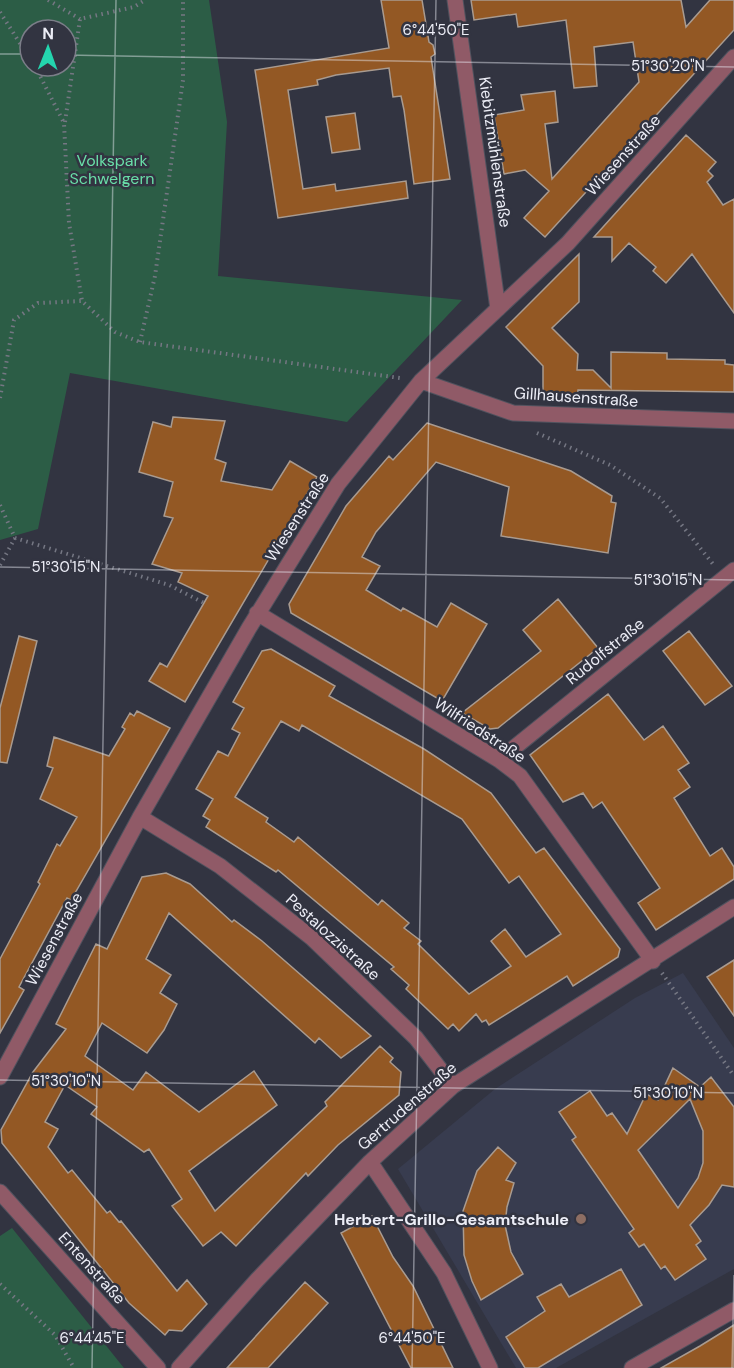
<svg xmlns="http://www.w3.org/2000/svg" width="734" height="1368" font-family="'DM Sans',sans-serif">
<style>
.built{fill:#383c4f}
.green{fill:#2c5d46;fill-rule:evenodd}
.building{fill:#935824;stroke:#a99b90;stroke-width:1.5;fill-rule:evenodd}
.lines{fill:none;stroke-linecap:round;stroke-linejoin:round}
.minor-casing{stroke:#50525e;stroke-width:17}
.path{stroke:#757783;stroke-width:4;stroke-dasharray:1.5 4.5;stroke-linecap:butt}
.minor{stroke:#905a67;stroke-width:15}
.ticks{fill:none;stroke:#ecedf6;stroke-width:1.5;stroke-opacity:0.45}
.education-dot{fill:#8d6e63;stroke:#323441;stroke-width:2}
.labels{text-anchor:middle;dominant-baseline:central;stroke-width:5;stroke-linejoin:round;paint-order:stroke}
.street-label{font-size:16px;fill:#ecedf6;stroke:#323441}
.park-label{font-size:16px;fill:#69dea8;stroke:#323441}
.poi-label{font-size:16px;font-weight:bold;fill:#ecedf6;stroke:#323441;text-anchor:end}
.ticks-label{font-size:15px;text-anchor:middle;fill:#ecedf6;stroke:#323441;stroke-width:5;stroke-linejoin:round;paint-order:stroke}
</style>
<rect width="100%" height="100%" fill="#323441"/>
<path class="built" d="M683,973L734,1048V1269L556,1368H516L398,1169L495,1089L635,998Z"/>
<path class="green" d="M0,0H209L227,122L218,276L462,300L347,422L70,373L38,529L0,540ZM30,30H66V66H30Z
M12,1228L124,1368H0V1236Z"/>
<path class="building" d="M381,0H422L429,42L433,45L435,54L431,57L450,179L414,184L404,110L401,96L393,97L389,68L336,75L317,80L318,85L288,90L303,189L335,184L336,191L406,181L408,198L278,218L255,70L389,48Z
M471,0H681L686,27L710,0H734V30L545,237L524,218L549,191L525,170L504,174L494,115L524,110L521,95L555,91L558,122L545,124L552,179L639,82L633,42L594,47L597,86L574,88L566,20L518,27L516,14L474,20Z
M355,113L360,149L332,153L326,117Z
M686,135L716,162L708,171L713,176L707,182L723,205L734,199V313L692,254L666,283L653,271L656,267L629,243L612,261V237H594Z
M579,254V302L552,328L578,354L577,370H593L611,388V352L667,353V359L725,360V364L734,365V392L578,390L577,397L543,395V366L506,327Z
M173,417L225,421L215,459L226,463L221,481L272,490L290,461L317,477L185,702L149,681L160,663L167,667L208,596L178,582L182,573L152,564L173,518L164,516L173,482L139,472L153,422L171,427Z
M427,423L571,471L612,496L611,502L616,503L608,553L501,536L509,487L436,462L376,532L362,557L380,566L366,590L401,611L403,608L437,627L451,603L487,624L442,701L291,613L289,604L346,506L389,456L393,460Z
M558,599L598,648L498,728L490,729L462,713L541,651L523,630Z
M689,631L732,686L705,705L663,651Z
M19,636L37,641L7,763L0,762V708Z
M271,649L335,686L329,696L424,749L491,793L536,853L544,848L620,949L618,957L573,986L567,976L489,1025L486,1020L482,1022L476,1014L459,1031L453,1024L448,1029L406,989L409,985L391,969L394,967L278,870L276,872L206,827L210,820L203,816L213,799L196,789L218,751L228,756L240,733L232,729L244,708L233,702L262,651ZM281,721L299,731L302,725L462,819L509,883L519,876L561,934L526,957L505,929L491,941L511,966L469,994L418,944L421,941L404,928L409,923L382,900L378,905L298,837L294,842L266,822L268,818L235,797Z
M608,694L644,740L663,726L689,763L678,770L690,787L674,798L710,856L722,848L734,867V879L656,930L638,903L660,888L602,802L593,808L583,793L563,802L530,755Z
M137,711L170,728L71,900L67,898L19,987L24,990L0,1033V959L40,884L38,882L57,844L60,846L77,817L40,799L53,768L47,766L54,737L109,756L125,729L122,727L130,713L134,716Z
M166,873L190,884L232,922L234,920L262,941L371,1036L341,1058L319,1038L315,1043L169,913L146,959L171,975L160,993L177,1004L164,1030L147,1053L102,1023L85,1056L133,1090L146,1072L199,1112L254,1071L277,1105L189,1171L215,1211L327,1106L325,1102L380,1046L393,1058L390,1062L401,1072L399,1095L338,1145L308,1176L306,1173L236,1246L221,1232L203,1246L172,1206L182,1199L149,1149L144,1152L91,1114L97,1107L65,1085L45,1122L58,1129L48,1147L68,1173L72,1170L107,1213L110,1211L119,1222L121,1221L177,1291L187,1280L207,1304L182,1331L169,1330L165,1335L129,1303L2,1143L1,1130L33,1072L66,1029L56,1024L96,944L107,949L142,877Z
M734,960V1016L707,977Z
M673,1068L700,1087L711,1077L734,1107V1187L722,1185L709,1205L690,1225L701,1241L696,1245L706,1259L675,1280L665,1266L661,1269L644,1244L639,1247L629,1233L634,1229L572,1140L576,1137L559,1112L590,1091L607,1116L612,1113L627,1134L646,1094L658,1100ZM690,1099L703,1131V1163L698,1178L678,1208L638,1150Z
M498,1147L516,1163L506,1180L514,1183L507,1207L505,1225L511,1252L523,1274L481,1300L472,1281L464,1255L463,1211L477,1171Z
M372,1216L393,1257L413,1286L453,1368H411L341,1233Z
M621,1269L642,1305L538,1368H525L506,1337L545,1311L537,1297L561,1284L569,1297Z
M305,1282L328,1303L268,1368H227Z
M734,1325V1368H661L700,1346Z"/>
<g class="lines">
<defs>
<path id="minor" d="M455,0L498,309
M421,381L513,413L734,421
M257,613L499,760L520,776L653,961
M499,760L734,570
M140,817L220,866L312,938L416,1038L453,1086
M0,1077L140,817L249,628L338,484L421,381L568,243L734,57
M370,1162L444,1273L490,1368
M0,1192L158,1368
M179,1368L257,1280L370,1162L453,1086L734,907
M632,1368L734,1310"/>
</defs>
<use href="#minor" class="minor-casing"/>
<path class="path" d="M48,0L80,19
M0,12L30,59
M35,66L64,123L69,223L82,301L115,332L140,342L400,378
M65,122L80,19L134,7L145,0
M140,342L155,276L183,80V0
M0,398L14,320L38,303L82,301
M537,433L610,465L660,498L713,564
M0,505L15,538L169,585L204,603
M0,565L15,538
M662,973L734,1076
M0,1284L55,1335L74,1368"/>
<use href="#minor" class="minor"/>
</g>
<path class="ticks" d="M0,54H30M66,55L734,67M0,567L734,580M0,1080L734,1093M92,1368L116,0M412,1368L436,0M732,1368L734,1275"/>
<circle class="education-dot" cx="581" cy="1219" r="6"/>
<g class="labels">
<g class="street-label">
<text transform="translate(495 152) rotate(82)">Kiebitzmühlenstraße</text>
<text transform="translate(623 155) rotate(-48)">Wiesenstraße</text>
<text transform="translate(576 397) rotate(4)">Gillhausenstraße</text>
<text transform="translate(297 517) rotate(-57)">Wiesenstraße</text>
<text transform="translate(605 651) rotate(-39)">Rudolfstraße</text>
<text transform="translate(480 730) rotate(33)">Wilfriedstraße</text>
<text transform="translate(333 937) rotate(42)">Pestalozzistraße</text>
<text transform="translate(54 939) rotate(-62)">Wiesenstraße</text>
<text transform="translate(407 1106) rotate(-41)">Gertrudenstraße</text>
<text transform="translate(92 1268) rotate(48)">Entenstraße</text>
</g>
<g class="park-label">
<text x="112" y="160">Volkspark<tspan x="112" dy="18">Schwelgern</tspan></text>
</g>
<g class="poi-label">
<text x="569" y="1219">Herbert-Grillo-Gesamtschule</text>
</g>
</g>
<g class="ticks-label">
<text x="436" y="35">6°44'50"E</text>
<text x="668" y="71">51°30'20"N</text>
<text x="66" y="572">51°30'15"N</text>
<text x="668" y="585">51°30'15"N</text>
<text x="66" y="1086">51°30'10"N</text>
<text x="668" y="1098">51°30'10"N</text>
<text x="92" y="1343">6°44'45"E</text>
<text x="412" y="1343">6°44'50"E</text>
</g>
<g transform="translate(48 48) rotate(1)"><circle r="28" fill="#323441" stroke="#7c7e89" stroke-width="1.5"/>
<path d="M0-4.5L10 22L0 15L-10 22Z" fill="#24d5ae"/>
<text y="-9" font-size="16" font-weight="bold" text-anchor="middle" fill="#ecedf6">N</text>
</g>
</svg>
